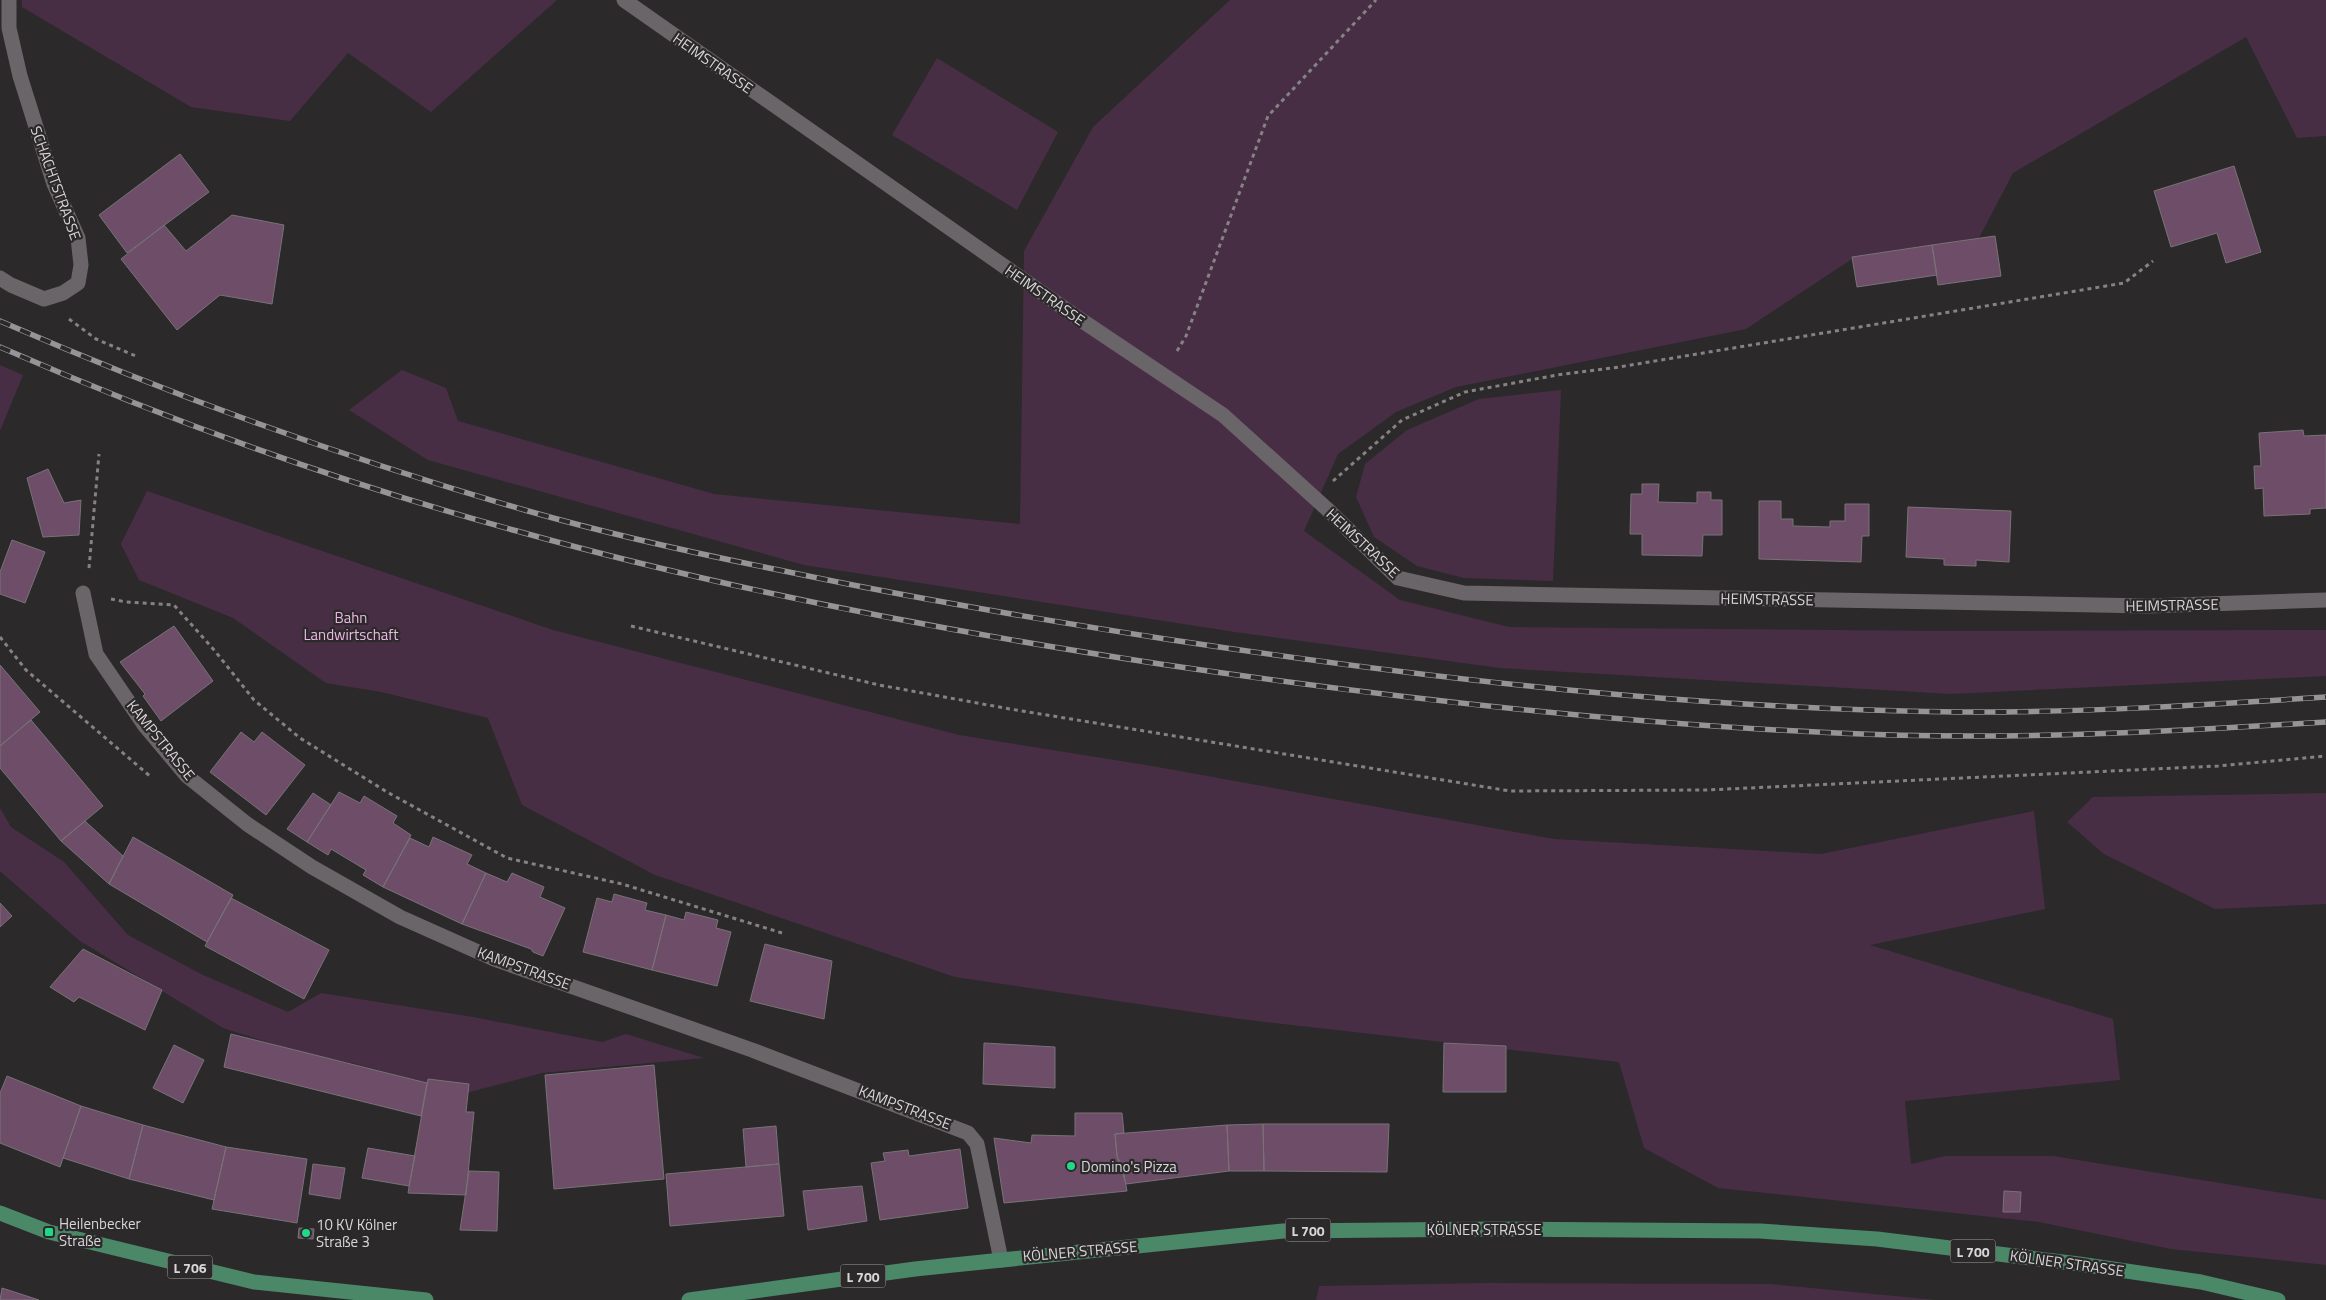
<svg xmlns="http://www.w3.org/2000/svg" width="2326" height="1300" font-family="'Titillium Web',sans-serif">
<style>
.green{fill:#482e44}
.building{fill:#6e4d69;stroke:#777376}
.lines{fill:none;stroke-linecap:round;stroke-linejoin:round}
.path{stroke:#858284;stroke-width:3;stroke-dasharray:4 4;stroke-linecap:butt}
.minor{stroke:#6a6569;stroke-width:15}
.major{stroke:#4a8868;stroke-width:15}
.rail-casing{stroke:#969496;stroke-width:5.5}
.rail{stroke:#2c292b;stroke-width:4;stroke-dasharray:11;stroke-linecap:butt}
.poi-dot{fill:#20d887;stroke:#2c292b;stroke-width:2}
.labels{text-anchor:middle;dominant-baseline:central;stroke-width:4.5;stroke-linejoin:round;paint-order:stroke}
.shield{fill:#2c292b;stroke:#a4a1a3;stroke-width:1}
.shield-label{font-size:14px;font-weight:bold;fill:#d7d5d7}
.street-label{font-size:15px;fill:#d7d5d7;stroke:#2c292b}
.park-label{font-size:15px;fill:#eeb6e5;stroke:#2c292b}
.poi-label{font-size:15px;fill:#d7d5d7;stroke:#2c292b;text-anchor:start}
</style>
<rect width="100%" height="100%" fill="#2c292b"/>
<path class="green" d="M22,0H557L431,112L348,53L290,121L191,107L22,7Z
M1230,0H2326V136L2297,138L2246,37L2013,173L1979,238L1852,259L1746,329L1456,387L1396,412L1338,454L1304,531L1400,600L1509,627L1943,631L2326,630V676L1951,694L1500,668L1235,632L804,565L428,460L349,410L402,370L446,388L458,421L714,494L1020,524L1024,251L1093,127Z
M937,58L1058,132L1017,210L892,135Z
M0,365L23,375L0,431Z
M1561,390L1553,581L1464,578L1417,566L1374,537L1356,497L1365,464L1407,430L1479,399Z
M147,491L553,630L959,735L1152,766L1554,839L1821,854L2034,811L2045,909L1870,945L2113,1019L2120,1080L1905,1101L1911,1164L1945,1156H2053L2326,1200V1265L2171,1249L2039,1222L1718,1188L1644,1148L1619,1062L1240,1019L955,977L655,875L522,805L488,718L381,692L326,683L233,618L139,580L121,544Z
M2326,793V904L2215,909L2104,854L2067,822L2093,797Z
M0,808L11,827L64,862L128,935L201,974L288,1012L321,993L473,1017L602,1042L626,1034L704,1058L542,1073L466,1093L352,1063L295,1051L223,1028L80,941L0,871Z
M1487,1283L1771,1284L1936,1300H1316L1319,1286Z"/>
<path class="building" d="M180,154L209,192L127,253L99,215Z
M2234,166L2261,252L2226,263L2217,233L2171,247L2154,191Z
M232,215L284,225L272,304L220,295L177,330L121,259L164,225L186,251Z
M1995,236L2001,276L1938,285L1932,245Z
M1932,245L1937,275L1857,287L1852,257Z
M2303,430L2304,436L2326,435V508L2310,509V514L2264,516L2263,488L2255,489L2254,466H2261L2259,433Z
M48,469L64,503L81,500L79,535L43,537L27,478Z
M1642,484H1659L1658,502L1697,503V492H1711V500H1722V535H1703L1702,556L1642,555V534H1630L1631,494H1642Z
M1759,501H1781V519H1793V526L1830,527V521H1845V504H1869V536H1862L1861,562L1759,559Z
M1908,507L2011,511L2009,562L1976,560V566L1944,565V559L1906,557Z
M12,540L45,552L25,603L0,594V572Z
M174,626L213,681L161,721L143,696L145,694L120,662Z
M0,665L40,712L0,746Z
M31,720L103,806L61,841L0,768V746Z
M241,732L254,742L262,732L305,765L266,815L210,772Z
M339,792L360,803L364,796L397,816L393,823L411,835L383,887L363,875L366,870L331,849L328,855L307,842Z
M313,793L331,805L307,842L287,829Z
M85,821L123,856L109,884L61,841Z
M133,837L233,895L207,942L109,884Z
M433,837L472,855L467,864L486,873L462,924L383,887L410,838L429,847Z
M486,873L507,882L512,873L544,887L540,897L565,908L543,956L533,952L531,949L462,924Z
M614,894L647,903L645,910L666,915L652,970L583,952L597,898L612,902Z
M231,898L329,950L304,999L205,946Z
M0,903L12,916L0,927Z
M686,912L718,920L716,928L731,932L717,986L652,970L666,915L684,920Z
M765,944L832,961L824,1019L750,1001Z
M83,949L162,990L145,1030L79,997L74,1002L50,987Z
M231,1034L427,1083L421,1116L224,1067Z
M984,1043L1055,1047V1088L983,1084Z
M1444,1043L1506,1046V1092H1443Z
M174,1045L204,1060L183,1103L153,1088Z
M654,1065L664,1179L554,1189L545,1075Z
M7,1076L81,1106L60,1167L0,1143V1093Z
M428,1079L469,1084L466,1112H474L466,1195L408,1193Z
M81,1106L143,1125L129,1179L63,1158Z
M1075,1113H1122L1124,1133L1115,1134L1117,1156L1123,1169L1127,1191L1004,1203L994,1138L1031,1143L1032,1135L1075,1136Z
M1263,1124H1389L1387,1172L1264,1171Z
M1263,1124L1264,1171H1229L1227,1125Z
M143,1125L226,1147L214,1200L129,1179Z
M1227,1125L1229,1171L1126,1184L1117,1156L1115,1134Z
M776,1126L779,1164L746,1167L743,1129Z
M226,1147L307,1159L297,1223L212,1209Z
M368,1148L415,1156L409,1186L362,1178Z
M960,1149L968,1208L880,1220L871,1163L885,1161L883,1153L908,1150L909,1156Z
M313,1164L345,1168L340,1199L309,1194Z
M779,1164L784,1216L670,1226L666,1174Z
M469,1171L499,1172L497,1231L460,1230Z
M862,1186L867,1221L808,1230L803,1191Z
M2004,1191L2021,1192L2020,1212H2003Z
M299,1228L314,1229L313,1239L298,1238Z
M2,1288L39,1300H0Z"/>
<g class="lines">
<path class="path" d="M69,319L96,339L138,357
M1177,351L1186,336L1268,116L1376,0
M1333,481L1402,420L1465,392L1557,375L1619,367L2124,283L2153,261
M89,568L99,454
M111,599L126,602L174,605L215,651L254,700L300,738L387,792L507,858L622,884L782,933
M631,626L879,685L1010,709L1510,791L1707,790L2218,766L2326,756
M0,637L26,670L151,777"/>
<path class="minor" d="M624,0L1078,318L1223,415L1327,509L1398,578L1464,593L2148,606L2326,600
M0,278L11,285L44,299L63,293L78,283L81,265L78,238L54,184L20,76L9,28V0
M83,593L96,654L145,726L187,776L247,824L312,867L400,917L494,959L752,1050L968,1133L977,1144L1001,1260"/>
<path class="major" d="M0,1213L49,1232L254,1282L426,1300
M689,1300L915,1269L1283,1231L1497,1229L1760,1231L1877,1239L2079,1264L2201,1282L2278,1300"/>
<defs>
<path id="rail" d="M0,321C172,396 348,459 528,511C612,535 698,554 784,571C912,598 1042,620 1172,640C1431,679 1694,709 1956,712C2080,713 2203,705 2326,697
M0,347C167,420 341,483 517,531C728,590 944,631 1160,664C1384,697 1610,723 1837,733C2000,741 2163,732 2326,722"/>
</defs>
<use href="#rail" class="rail-casing"/>
<use href="#rail" class="rail"/>
</g>
<g class="poi-dot">
<circle cx="1071" cy="1166" r="5"/>
<rect x="44" y="1227" width="10" height="10" rx="2.5"/>
<circle cx="306" cy="1233" r="5"/>
</g>
<g class="labels">
<g class="shield">
<rect x="1285.5" y="1218.5" width="45" height="23" rx="4"/>
<rect x="1950.5" y="1239.5" width="45" height="23" rx="4"/>
<rect x="167.5" y="1255.5" width="45" height="23" rx="4"/>
<rect x="840.5" y="1264.5" width="45" height="23" rx="4"/>
</g>
<g class="shield-label">
<text x="1308" y="1230">L 700</text>
<text x="1973" y="1251">L 700</text>
<text x="190" y="1267">L 706</text>
<text x="863" y="1276">L 700</text>
</g>
<g class="street-label">
<text transform="translate(713 63) rotate(35)">HEIMSTRASSE</text>
<text transform="translate(56 183) rotate(70)">SCHACHTSTRASSE</text>
<text transform="translate(1045 295) rotate(35)">HEIMSTRASSE</text>
<text transform="translate(1363 543) rotate(43)">HEIMSTRASSE</text>
<text transform="translate(1767 599) rotate(1)">HEIMSTRASSE</text>
<text transform="translate(2172 605) rotate(-1)">HEIMSTRASSE</text>
<text transform="translate(161 740) rotate(51)">KAMPSTRASSE</text>
<text transform="translate(524 968) rotate(20)">KAMPSTRASSE</text>
<text transform="translate(905 1107) rotate(21)">KAMPSTRASSE</text>
<text x="1484" y="1229">KÖLNER STRASSE</text>
<text transform="translate(1080 1251) rotate(-5)">KÖLNER STRASSE</text>
<text transform="translate(2067 1263) rotate(8)">KÖLNER STRASSE</text>
</g>
<g class="park-label">
<text x="351" y="617">Bahn<tspan x="351" dy="17">Landwirtschaft</tspan></text>
</g>
<g class="poi-label">
<text x="1081" y="1166">Domino's Pizza</text>
<text x="59" y="1223">Heilenbecker<tspan x="59" dy="17">Straße</tspan></text>
<text x="316" y="1224">10 KV Kölner<tspan x="316" dy="17">Straße 3</tspan></text>
</g>
</g>
</svg>
